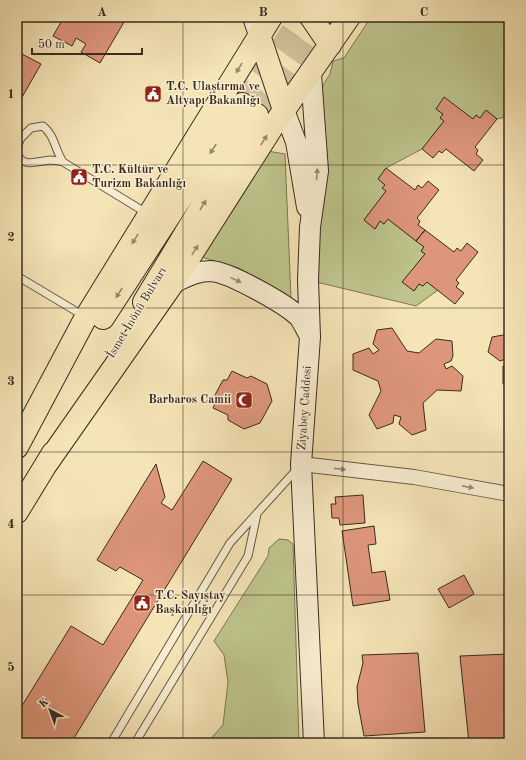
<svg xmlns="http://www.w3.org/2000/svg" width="526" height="760" font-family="'Old Standard TT',serif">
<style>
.green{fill:#bec48c;stroke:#7b7856}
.building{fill:#de967b;stroke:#382b21}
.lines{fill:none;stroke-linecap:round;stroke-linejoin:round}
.primary-tunnel{stroke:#cfbf98;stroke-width:22;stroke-dasharray:22 11;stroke-linecap:butt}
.service-casing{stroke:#675946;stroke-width:9}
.minor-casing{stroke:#675946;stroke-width:16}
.secondary-casing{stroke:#382b21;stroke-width:22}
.primary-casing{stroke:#382b21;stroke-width:24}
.service{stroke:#f8edd0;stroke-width:7}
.minor{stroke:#f8edd0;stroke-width:14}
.secondary{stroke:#f8edd0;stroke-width:20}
.primary{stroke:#f5e4b6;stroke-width:22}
.oneway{fill:#96886c}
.oneway2{fill:#988c78}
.grid{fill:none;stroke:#382b21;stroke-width:1;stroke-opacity:0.55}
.labels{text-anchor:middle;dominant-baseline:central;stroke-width:3;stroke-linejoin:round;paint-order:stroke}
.poi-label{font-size:12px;font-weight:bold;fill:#382b21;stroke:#f8edd0;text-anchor:start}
.street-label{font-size:12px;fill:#382b21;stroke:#f8edd0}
.neatline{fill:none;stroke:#382b21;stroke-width:1.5}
.grid-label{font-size:13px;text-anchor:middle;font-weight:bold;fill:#382b21}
</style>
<rect width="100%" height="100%" fill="#f5e4b6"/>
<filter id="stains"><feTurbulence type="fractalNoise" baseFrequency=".005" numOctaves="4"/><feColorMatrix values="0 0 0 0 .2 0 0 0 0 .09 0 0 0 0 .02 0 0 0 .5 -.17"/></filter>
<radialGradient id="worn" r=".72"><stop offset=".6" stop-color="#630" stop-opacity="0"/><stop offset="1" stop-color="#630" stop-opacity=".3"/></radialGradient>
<path class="green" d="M371,17H509V116L497,119L486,110L480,118L476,115L473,119L444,98L436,109L443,114L440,118L444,121L422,149L386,168L378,179L385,185L382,188L386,191L364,220L375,229L380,221L384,224L388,219L424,247L421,251L425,254L403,282L414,291L419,284L423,286L427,282L438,290L416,306L308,280L304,220L323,85L330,74L333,61L344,58Z
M267,151L285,154L291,298L239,268L198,256Z
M279,539L288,540L293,544L299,743H207L223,725L228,682L224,655L214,641L268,556L269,548Z"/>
<path class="building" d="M64,17H127L100,63L81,52L86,44L76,38L72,46L53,36Z
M22,54L41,64L17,106V61Z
M444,97L473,119L476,115L480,118L486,110L497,119L475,147L478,150L476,154L483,160L474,171L446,149L442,153L439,151L433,158L422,149L444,121L440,118L443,114L436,109Z
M386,168L415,190L418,185L422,188L428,181L439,190L417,218L420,221L418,225L425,230L416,241L388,219L384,224L380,221L375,229L364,220L386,191L382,188L385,185L378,179Z
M425,230L454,252L457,248L461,251L467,243L478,252L456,280L459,283L456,287L464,293L455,304L427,282L423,286L419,284L414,291L402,282L425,254L421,251L424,247L416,241Z
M392,328L407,351L419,353L436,339L452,341L453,356L451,361L444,364L446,369L452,366L463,376L461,391L437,390L423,403L426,430L412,435L399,424L401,417L394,415L393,423L377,429L369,415L381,391L378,381L353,370V354L369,348L373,354L379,350L373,344L377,330Z
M509,334V360L508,358L500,361L488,352L492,337Z
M509,365V386L503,384V366Z
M232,371L247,378L251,376L267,384L272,401L260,423L244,429L228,420V415L213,408L217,399L215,395L223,380H227Z
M203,461L232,479L71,743H17V714L71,626L103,645L143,580L120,567L116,571L97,560L156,464L165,497L161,503L172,510Z
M363,495L365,523L340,525L339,518H332L331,504H336L335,497Z
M374,526L376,544L368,545L372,573L385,571L390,600L353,606L342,531Z
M464,575L474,594L449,608L438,589Z
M418,653L425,732L364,736L358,704L357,687L363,663L362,655Z
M509,654V743H469L460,656Z"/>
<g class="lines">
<path class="primary-tunnel" d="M242,104L302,17
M257,115L325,17"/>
<defs>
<path id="service" d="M17,147L21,138L31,128L43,126C55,136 55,150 63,162L148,214
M17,152C21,169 38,161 50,160C55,160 59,161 63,162
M17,276L84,316
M111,743L230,543L298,468
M135,743L248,556L257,514"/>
<path id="minor" d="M301,464L414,477L509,494"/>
<path id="secondary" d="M253,17L259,35
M311,74L318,171L310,227L308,280L310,337L301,464L314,743
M284,110L296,142L307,207
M173,283C186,277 196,271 211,271C229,272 286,304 299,317C303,322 306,330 310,336"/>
<path id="primary" d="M311,17L330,45
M259,35L284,110
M144,302L257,115
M103,318L242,104
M17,447L86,317L271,17
M45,466L173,283L271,129L349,17
M17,512L53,453"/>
</defs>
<use href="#service" class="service-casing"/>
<use href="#minor" class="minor-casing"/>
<use href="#secondary" class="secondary-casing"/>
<use href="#primary" class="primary-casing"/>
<use href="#service" class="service"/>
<use href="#minor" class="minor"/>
<use href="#secondary" class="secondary"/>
<use href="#primary" class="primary"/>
</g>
<defs><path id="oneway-solid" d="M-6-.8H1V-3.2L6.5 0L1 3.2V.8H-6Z"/></defs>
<g class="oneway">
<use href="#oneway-solid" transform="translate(239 68) rotate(121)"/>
<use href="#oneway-solid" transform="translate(264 140) rotate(-58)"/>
<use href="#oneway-solid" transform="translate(213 149) rotate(123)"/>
<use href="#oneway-solid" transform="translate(203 205) rotate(-59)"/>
<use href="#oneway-solid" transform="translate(135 239) rotate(122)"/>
<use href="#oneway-solid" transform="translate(195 250) rotate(-58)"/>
<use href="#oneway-solid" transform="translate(119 293) rotate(123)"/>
</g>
<g class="oneway2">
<use href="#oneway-solid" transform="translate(317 174) rotate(-85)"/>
<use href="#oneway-solid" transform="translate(236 280) rotate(26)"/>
<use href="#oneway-solid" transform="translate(340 469) rotate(6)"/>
<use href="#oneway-solid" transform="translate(468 487) rotate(11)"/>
</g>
<path class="grid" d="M183,17V743M343,17V743M17,165H509M17,308H509M17,452H509M17,595H509"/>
<defs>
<symbol id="civic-square" viewBox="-11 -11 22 22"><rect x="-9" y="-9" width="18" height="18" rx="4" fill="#8f2418" stroke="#f8edd0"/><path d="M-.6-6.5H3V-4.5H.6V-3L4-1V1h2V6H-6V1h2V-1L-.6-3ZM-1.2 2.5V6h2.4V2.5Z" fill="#fff"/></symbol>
<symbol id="mosque-square" viewBox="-11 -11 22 22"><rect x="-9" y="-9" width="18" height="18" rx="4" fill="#8f2418" stroke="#f8edd0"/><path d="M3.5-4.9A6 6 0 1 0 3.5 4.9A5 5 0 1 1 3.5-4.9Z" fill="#fff"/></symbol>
</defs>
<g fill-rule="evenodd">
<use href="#civic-square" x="143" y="84" width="20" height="20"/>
<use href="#civic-square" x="69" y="167" width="20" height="20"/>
<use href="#mosque-square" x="234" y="390" width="20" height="20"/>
<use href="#civic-square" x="132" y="593" width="20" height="20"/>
</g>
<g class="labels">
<g class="poi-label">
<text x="166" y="87">T.C. Ulaştırma ve<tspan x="166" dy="14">Altyapı Bakanlığı</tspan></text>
<text x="92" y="170">T.C. Kültür ve<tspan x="92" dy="14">Turizm Bakanlığı</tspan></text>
<text x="231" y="400" text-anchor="end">Barbaros Camii</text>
<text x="155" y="596">T.C. Sayıştay<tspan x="155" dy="14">Başkanlığı</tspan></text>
</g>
<g class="street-label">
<text transform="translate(137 313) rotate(-59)">İsmet İnönü Bulvarı</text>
<text transform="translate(305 408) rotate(-86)">Ziyabey Caddesi</text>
</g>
</g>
<rect width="526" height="760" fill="none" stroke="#f5e4b6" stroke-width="44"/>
<g transform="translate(50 710) rotate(319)" stroke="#f8edd0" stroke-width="3" paint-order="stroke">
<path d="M0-3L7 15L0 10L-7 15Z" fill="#382b21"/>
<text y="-6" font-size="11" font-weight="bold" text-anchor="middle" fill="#382b21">K</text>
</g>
<path d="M32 48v6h110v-6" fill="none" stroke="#382b21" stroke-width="2"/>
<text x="38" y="48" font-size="12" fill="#382b21" stroke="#f8edd0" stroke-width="3" paint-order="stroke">50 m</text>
<rect x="22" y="22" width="482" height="716" class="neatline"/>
<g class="grid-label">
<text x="102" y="16">A</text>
<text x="263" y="16">B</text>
<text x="424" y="16">C</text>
<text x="11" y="98">1</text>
<text x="11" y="241">2</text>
<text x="11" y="385">3</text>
<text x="11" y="528">4</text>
<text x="11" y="671">5</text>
</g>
<rect width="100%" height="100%" filter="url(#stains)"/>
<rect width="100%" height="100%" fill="url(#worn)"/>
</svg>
